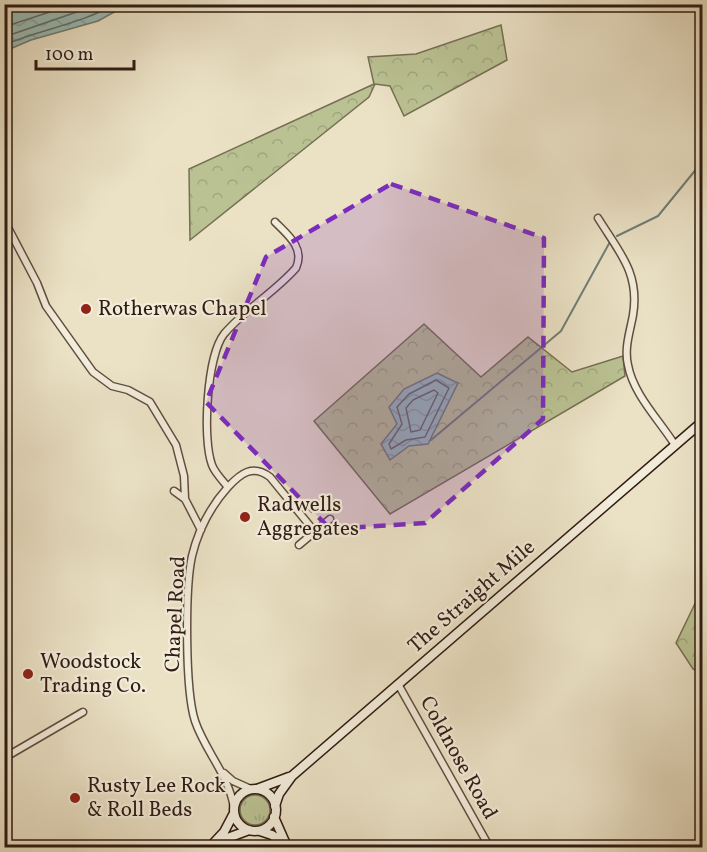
<svg xmlns="http://www.w3.org/2000/svg" width="707" height="852" font-family="Vollkorn,serif">
<style>
.grass{fill:url(#grass-tufts);stroke:#766f54;stroke-width:1.5}
.forest{fill:url(#forest-crowns);stroke:#766f54;stroke-width:1.5}
.water{fill:url(#water-waves);stroke:#6f7d77;stroke-width:1.5}
.lines{fill:none;stroke-linecap:round;stroke-linejoin:round}
.shore{stroke:#656c66;stroke-width:1.5}
.stream{stroke:#6f7d77;stroke-width:2}
.street-casing{stroke:#604e40;stroke-width:9}
.secondary-casing{stroke:#311c14;stroke-width:11}
.street{stroke:#f2ecda;stroke-width:6}
.secondary{stroke:#f2ecda;stroke-width:8}
.marked{fill:#7b2cbf;fill-opacity:0.2;stroke:#7b2cbf;stroke-width:4.5;stroke-dasharray:12 8;stroke-linejoin:round}
.poi-dot{fill:#8f2418;stroke:#f2ecda;stroke-width:2}
.labels{text-anchor:middle;dominant-baseline:central;stroke-width:4.5;stroke-linejoin:round;paint-order:stroke}
.poi-label{font-size:21px;fill:#311c14;stroke:#f2ecda;text-anchor:start}
.street-label{font-size:21px;fill:#311c14;stroke:#f2ecda}
</style>
<defs>
<pattern id="grass-tufts" width="24" height="20" patternUnits="userSpaceOnUse" patternTransform="scale(1.5)"><rect width="24" height="20" fill="#bac293"/><path d="M3 7l-1-3M5 7V3M7 7l1-3M15 17l-1-3M17 17v-4M19 17l1-3" fill="none" stroke="#a0a67e"/></pattern>
<pattern id="forest-crowns" width="20" height="18" patternUnits="userSpaceOnUse" patternTransform="scale(1.5)"><rect width="20" height="18" fill="#bac293"/><path d="M2 6a3 3 0 1 1 6 0M12 15a3 3 0 1 1 6 0" fill="none" stroke="#a0a67e"/></pattern>
<pattern id="water-waves" width="16" height="10" patternUnits="userSpaceOnUse" patternTransform="scale(1.5)"><rect width="16" height="10" fill="#99bdb9"/><path d="M0 5q4-4 8 0t8 0" fill="none" stroke="#84a29e"/></pattern>
</defs>
<rect width="100%" height="100%" fill="#ebe2c6"/>
<filter id="stains"><feTurbulence type="fractalNoise" baseFrequency=".00333" numOctaves="4"/><feColorMatrix values="0 0 0 0 .2 0 0 0 0 .09 0 0 0 0 .02 0 0 0 .5 -.17"/></filter>
<radialGradient id="worn" r=".72"><stop offset=".6" stop-color="#630" stop-opacity="0"/><stop offset="1" stop-color="#630" stop-opacity=".3"/></radialGradient>
<path class="grass" d="M240 810a15 15 0 1 1 30 0a15 15 0 1 1-30 0Z"/>
<path class="forest" d="M501,25L507,60L404,116L390,86L375,84L369,97L190,240L189,169L374,84L368,57L416,54Z
M424,324L481,377L528,337L572,372L623,356L625,376L390,514L314,421Z
M702,589V674L693,669L676,643Z"/>
<path class="water" d="M5,4H127V5L98,21L31,40L5,51Z
M437,373L458,383L428,444L409,446L390,460L381,444L397,424L389,407L404,389Z"/>
<g class="lines">
<path class="shore" d="M4,27L74,4
M4,37L100,4
M4,45C41,29 81,24 115,4
M436,380L449,388L425,437L406,440L391,449L389,444L402,424L397,407L409,394Z
M434,390L438,393L420,430L411,432L406,408L413,400Z"/>
<path class="stream" d="M617,236L658,216L702,162
M431,440L561,331L611,240"/>
<defs>
<path id="street" d="M598,218C619,252 640,273 633,315C630,332 624,348 628,365C633,394 660,421 675,445
M4,220L37,283L46,306L93,372L112,386L128,390L150,402L176,445L184,476L185,499
M228,487C222,480 215,473 212,465C202,438 207,356 224,334C245,309 274,293 296,268C305,248 288,235 275,222
M174,491L185,499L201,530
M299,545L330,519
M398,684L490,848
M4,758L83,712
M224,773L233,781L253,790
M234,808C229,775 205,751 195,721C185,690 185,588 192,556C198,531 211,506 228,487C241,473 253,464 270,477L315,532"/>
<path id="secondary" d="M257,789L289,777
M234 810a21 21 0 1 1 42 0a21 21 0 1 1-42 0Z
M275,806L279,794L292,776L702,422
M274,817L285,842
M260,831L272,835L290,848
M217,842L249,830
M209,848L224,832L234,813"/>
</defs>
<use href="#street" class="street-casing"/>
<use href="#secondary" class="secondary-casing"/>
<use href="#street" class="street"/>
<use href="#secondary" class="secondary"/>
</g>
<path class="marked" d="M391,184L544,238L543,419L425,523L330,529L206,402L266,257Z"/>
<g class="poi-dot">
<circle cx="86" cy="309" r="6"/>
<circle cx="245" cy="517" r="6"/>
<circle cx="28" cy="674" r="6"/>
<circle cx="75" cy="798" r="6"/>
</g>
<g class="labels">
<g class="poi-label">
<text x="98" y="309">Rotherwas Chapel</text>
<text x="257" y="505">Radwells<tspan x="257" dy="24">Aggregates</tspan></text>
<text x="40" y="662">Woodstock<tspan x="40" dy="24">Trading Co.</tspan></text>
<text x="87" y="786">Rusty Lee Rock<tspan x="87" dy="24">&amp; Roll Beds</tspan></text>
</g>
<g class="street-label">
<text transform="translate(472 597) rotate(-41)">The Straight Mile</text>
<text transform="translate(176 614) rotate(-87)">Chapel Road</text>
<text transform="translate(458 758) rotate(61)">Coldnose Road</text>
</g>
</g>
<rect width="707" height="852" fill="none" stroke="#ebe2c6" stroke-width="24"/>
<rect x="6" y="6" width="695" height="840" fill="none" stroke="#311c14" stroke-width="3"/>
<rect x="12" y="12" width="683" height="828" fill="none" stroke="#311c14" stroke-width="1.5"/>
<path d="M36 60v9h98v-9" fill="none" stroke="#311c14" stroke-width="3"/>
<text x="45" y="60" font-size="18" fill="#311c14" stroke="#f2ecda" stroke-width="4.5" paint-order="stroke">100 m</text>
<rect width="100%" height="100%" filter="url(#stains)"/>
<rect width="100%" height="100%" fill="url(#worn)"/>
</svg>
